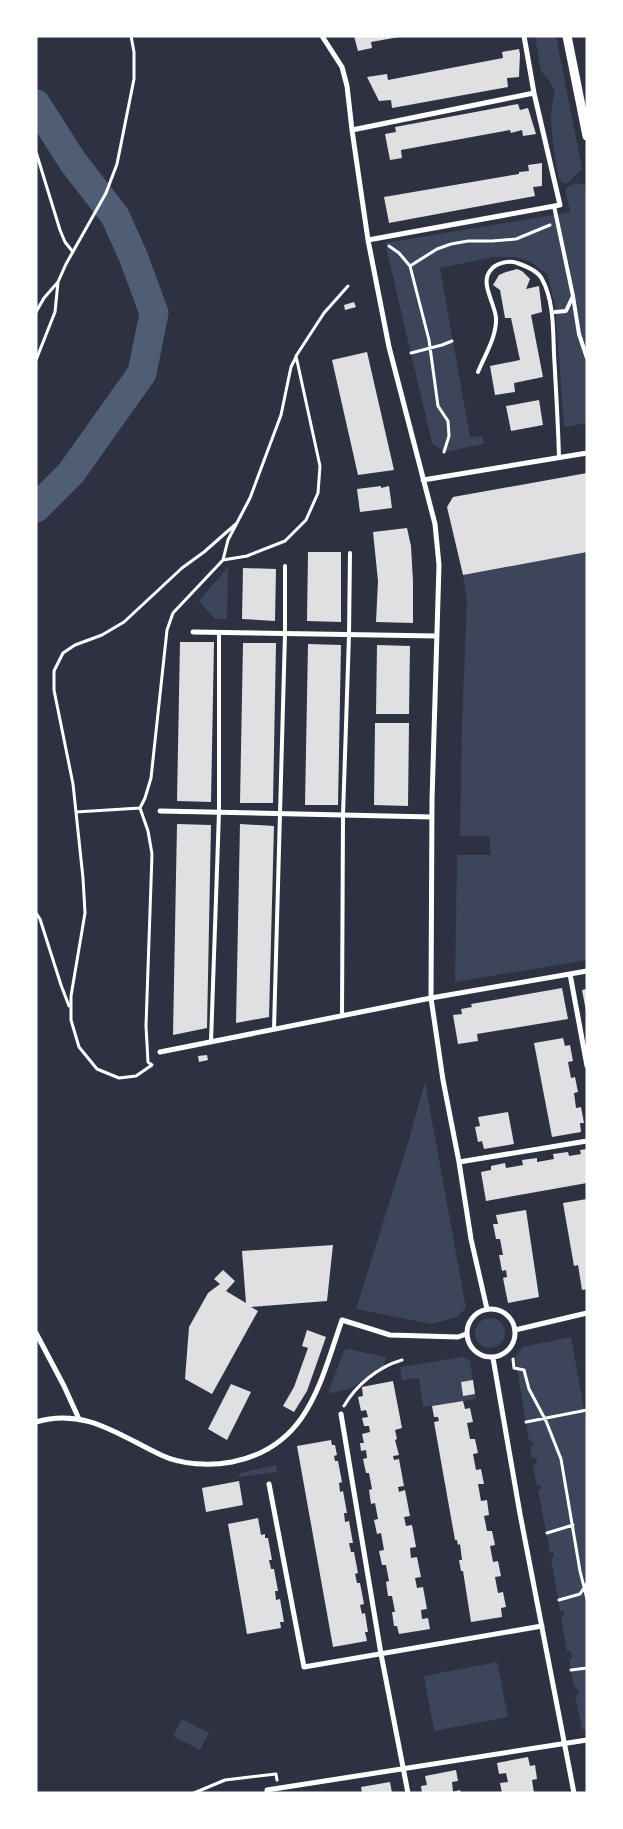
<svg xmlns="http://www.w3.org/2000/svg" width="623" height="1829" font-family="Poppins,sans-serif">
<style>
.green{fill:#3c4559}
.lines{fill:none;stroke-linecap:round;stroke-linejoin:round}
.river{stroke:#4f5d75;stroke-width:29}
.building{fill:#e0e0e3}
.path{stroke:#fff;stroke-width:3}
.service{stroke:#fff;stroke-width:4}
.minor{stroke:#fff;stroke-width:5}
.tertiary{stroke:#fff;stroke-width:9}
</style>
<rect width="100%" height="100%" fill="#2d3142"/>
<path class="green" d="M535,36H556L582,169L566,184L559,180C555,152 546,120 555,92L550,82L541,71Z
M577,183L585,185L587,197V423L564,427L555,304L547,274L531,262L516,257H494L440,268L470,437L482,436L484,444L444,452L432,443L385,243L570,212L565,189L571,185Z
M587,552V960L455,982L457,855H491L489,836H460L462,723L467,600L463,575Z
M228,567L227,619H215L199,601Z
M425,1082L466,1308L457,1317L431,1324L356,1309L407,1146Z
M475 1333a15 15 0 1 1 30 0a15 15 0 1 1-30 0Z
M571,1337L587,1425V1731L582,1729L575,1695L579,1694L577,1687H574L569,1659L572,1658L571,1651H567L561,1617L564,1616L563,1610L560,1611L551,1558L554,1557L553,1552H550L538,1490L541,1489V1485H537L533,1465L537,1464L536,1458H532L530,1447L533,1446V1441H529L515,1357L523,1347Z
M348,1349L386,1357L384,1366L350,1389L331,1393L328,1392L344,1351Z
M464,1357L470,1361L473,1380L461,1382L463,1396L475,1394L476,1399L423,1407L419,1378L402,1380L400,1367Z
M276,1465L277,1472L239,1477L240,1473Z
M497,1662L508,1717L434,1731L424,1676Z
M182,1719L209,1733L200,1750L173,1736Z"/>
<g class="lines">
<path class="river" d="M36,104L73,162L115,216L133,256L154,313L142,373L71,473L36,508"/>
</g>
<path class="building" d="M354,36H399V37L371,42L372,48L358,51Z
M519,49L520,54L519,77L507,78L508,87L392,108L391,100L379,101L367,77L387,74L388,80L503,58L502,52Z
M518,104L520,110L528,108L536,134L523,136L522,130L511,133L510,130L401,150L402,158L390,160L385,134L396,132L395,127Z
M542,163V186L533,187L535,196L389,223L384,197L519,174V172L529,171L528,165Z
M517,269L522,271L530,279L526,289L539,286L542,312L531,315L543,377L514,383L515,392L495,395L490,366L520,360L511,318H505L500,290L493,285L499,275L506,272Z
M354,302L356,307L345,310L344,305Z
M367,352L394,470L358,475L332,360Z
M539,400L543,425L511,431L506,406Z
M587,473V552L463,575L447,507L453,497Z
M381,486V488L389,486L392,508L360,512L357,489Z
M407,528L411,546L413,582V623L376,622L378,581L373,532Z
M308,552H341V622L307,621Z
M243,568L276,569L275,621L242,619Z
M180,642H214L211,802L177,801Z
M243,643H276L273,803H240Z
M308,644L341,645L338,805H305Z
M377,645L410,646L409,714H376Z
M375,723H409L408,806L374,805Z
M177,824L211,825L207,1028L173,1035Z
M240,824L274,826L269,1017L236,1023Z
M562,988L568,1019L477,1034L478,1041L458,1044L453,1015L462,1014L461,1009L472,1007L471,1004Z
M587,989V1011H586L582,990Z
M563,1038L565,1046L570,1045L573,1061L568,1062L571,1078L575,1077L578,1092L574,1093L576,1108L581,1107L584,1123H580L581,1132L552,1137L534,1043Z
M207,1055L208,1060L199,1062L198,1056Z
M508,1112L514,1144L484,1149L482,1141L478,1142L475,1127L480,1126L478,1117Z
M587,1149V1183L486,1201L481,1172L491,1170V1166L505,1163L506,1168L523,1165L522,1160L537,1158V1162L554,1159L553,1154L568,1152L569,1156L581,1154L580,1150Z
M587,1199V1289L582,1290L578,1265L574,1266L563,1203Z
M526,1210L539,1297L508,1303L503,1278L507,1277L506,1270L502,1271L499,1255H503L500,1239H496L493,1224H498L496,1215Z
M333,1245L327,1301L251,1307L258,1311L212,1394L185,1379L189,1327L208,1293L220,1284L214,1279L223,1270L235,1281L226,1291L246,1303L242,1251Z
M307,1330L326,1337L307,1391L294,1412L283,1406L294,1387L308,1348L302,1346Z
M473,1380L475,1394L463,1396L461,1382Z
M393,1381L402,1428L395,1430L397,1439L395,1440L399,1455L393,1456L394,1460L399,1459L404,1486L398,1487L399,1492L405,1490L410,1516L404,1517L406,1526L412,1525L416,1547L410,1548L411,1558L417,1557L421,1577L415,1578L417,1588L423,1587L427,1609L421,1610L422,1619L428,1618L430,1629L399,1634L397,1626H394L392,1612H395L392,1596H388L386,1582L389,1581L386,1565H382L379,1551L384,1550L381,1533L377,1534L374,1520L378,1519L375,1503L371,1504L369,1490L372,1489L369,1473H366L363,1459L367,1458L366,1450L361,1451L360,1443H364L362,1434L370,1432L369,1426H364L362,1418L368,1417L366,1410L361,1411L358,1397L363,1396L362,1387Z
M231,1384L251,1392L227,1440L208,1429Z
M463,1401L465,1409L470,1408L473,1422L467,1423L470,1439H475L478,1453L473,1454L476,1470L481,1469L484,1484H478L481,1501L487,1500L489,1515L484,1516L487,1531H492L495,1545L490,1546L493,1562L498,1561L501,1576L495,1577L498,1593L503,1592L506,1607L501,1608L502,1617L471,1622L463,1571H461L459,1560H462L460,1544L458,1545L457,1540H455L434,1422L439,1421L438,1417H434L432,1406Z
M331,1440L332,1445H335L337,1455L334,1456L335,1461H338L342,1482L339,1483L340,1492L343,1491L347,1513H344L345,1522L349,1521L353,1543H349L351,1552H354L358,1573L355,1574L357,1583H360L364,1604L360,1605L362,1614L365,1613L368,1632H365L367,1641L333,1647L297,1446Z
M239,1481L243,1505L206,1512L202,1488Z
M258,1518L261,1535L265,1534V1538H268L272,1560H269L271,1569H274L278,1591H275L276,1600L280,1599L284,1622H280L281,1628L247,1634L228,1524Z
M528,1757L530,1766L535,1765L537,1779L532,1780L534,1793H502L500,1783L508,1782L506,1773L499,1774L497,1763Z
M456,1770L458,1781L452,1782L453,1792L460,1790L461,1793H422L421,1786L427,1785L425,1776Z
M390,1782L392,1793H362L361,1787Z"/>
<g class="lines">
<path class="path" d="M36,152L60,230L65,242L73,252
M389,246L399,253L410,266L429,340L438,406L448,421L449,436L444,452
M410,266L437,249L451,244L468,241H492L516,239L550,225
M36,312L44,298L58,282
M411,353L442,345L452,341
M36,360L55,312L58,282L66,264L106,193L117,164L134,79V52L131,36
M237,523L204,552L182,568L124,622L102,635L75,645L63,653L54,671V690L73,784L83,878L85,913L71,996V1020L79,1047L97,1069L119,1078L136,1076L152,1065L148,1062L146,1026L152,854L148,831L140,808L145,798L151,778L167,630L173,613L223,560L247,556L285,541L306,520L318,493L320,466L296,356L324,313L348,286
M223,560L228,540L250,498L281,415L291,367L296,357
M76,812L140,808
M36,913L40,919L61,985L69,1006
M513,1359L514,1368L524,1370L529,1389L546,1421L561,1459L580,1571L587,1599
M344,1406C356,1385 378,1367 402,1360
M526,1422L587,1410
M547,1533L573,1525
M559,1600L580,1594L587,1583
M571,1670L587,1668
M194,1793L225,1780L276,1774L277,1780"/>
<path class="service" d="M554,206L573,296
M555,312L566,311L573,296L579,334L587,358
M478,372C485,355 497,336 496,318C495,304 480,283 490,271C495,263 509,260 517,263C526,266 538,271 542,279C554,301 553,330 554,354C556,389 558,423 559,457
M342,1016L343,815L349,635L350,553
M274,1029L285,634V566
M211,1042L219,812V633"/>
<path class="minor" d="M322,36L342,67L347,86L352,130L368,240L389,347L435,524L439,565L432,800L431,998L443,1080L459,1162L471,1239L487,1309
M352,130L534,93
M368,240L560,205L534,93L524,36
M423,480L587,453
M193,632L437,636
M160,811L432,817
M570,974L587,1066
M160,1052L431,998L587,971
M459,1162L587,1141
M467 1333a24 24 0 1 1 48 0a24 24 0 1 1-48 0Z
M515,1330L587,1313
M36,1333L64,1386L79,1419
M493,1358L520,1514L574,1793
M341,1414L381,1654L408,1793
M36,1422C85,1407 120,1436 161,1455C182,1465 210,1466 232,1462C308,1447 320,1383 342,1320L390,1335L458,1337L466,1334
M269,1484L304,1667L542,1626
M267,1793V1790L587,1740"/>
<path class="tertiary" d="M567,36L587,136"/>
</g>
<rect width="623" height="1829" fill="none" stroke="#ffffff" stroke-width="75"/>
</svg>
